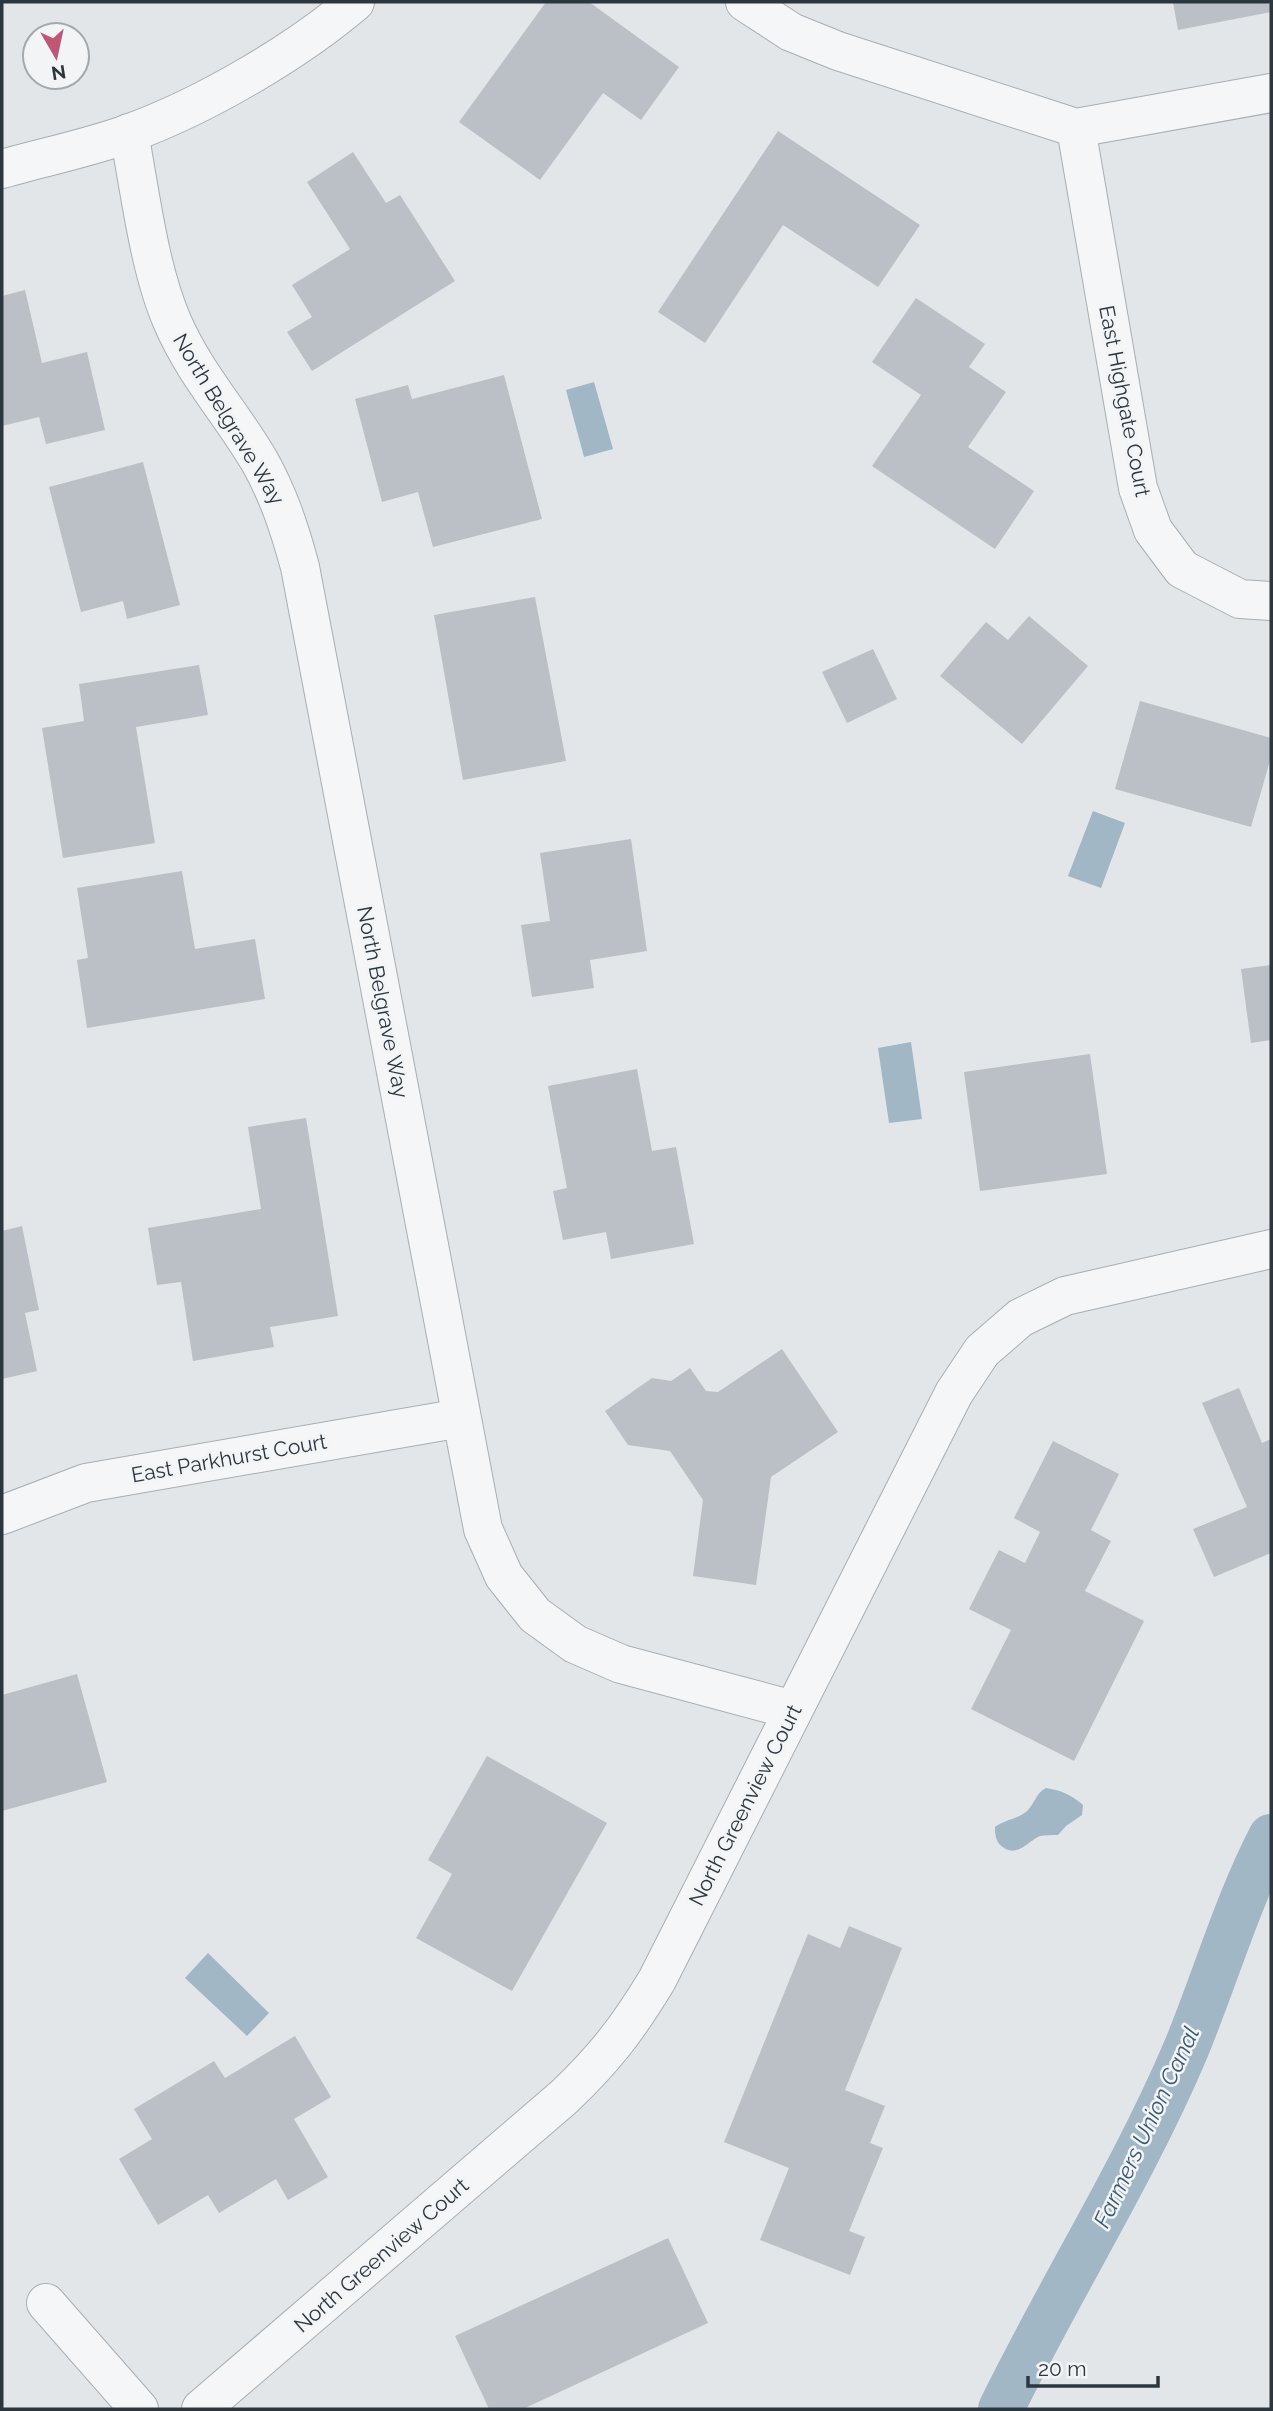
<svg xmlns="http://www.w3.org/2000/svg" width="1273" height="2411" font-family="Raleway,sans-serif">
<style>
.water{fill:#a1b7c5}
.lines{fill:none;stroke-linecap:round;stroke-linejoin:round}
.canal{stroke:#a1b7c5;stroke-width:46}
.building{fill:#bac0c5}
.minor-casing{stroke:#a8aeb3;stroke-width:40}
.tertiary-casing{stroke:#a8aeb3;stroke-width:40}
.minor{stroke:#f4f6f8;stroke-width:38}
.tertiary{stroke:#f4f6f8;stroke-width:38}
.labels{text-anchor:middle;dominant-baseline:central;stroke-width:5;stroke-linejoin:round;paint-order:stroke}
.street-label{font-size:21px;fill:#2c363f;stroke:#f2f4f6}
.water-label{font-size:23px;font-style:italic;fill:#3b596e;stroke:#f2f4f6}
</style>
<rect width="100%" height="100%" fill="#e2e6e9"/>
<path class="water" d="M594,382L613,449L584,457L566,390Z
M1093,811L1125,823L1101,888L1068,876Z
M911,1042L922,1119L889,1123L878,1048Z
M1046,1788C1060,1790 1072,1795 1083,1805L1082,1815L1066,1826L1058,1835C1053,1835 1045,1835 1040,1836C1028,1841 1018,1857 1004,1848C996,1843 995,1836 995,1827C1004,1820 1018,1819 1027,1811C1035,1803 1036,1793 1046,1788Z
M208,1953L269,2013L247,2036L185,1978Z"/>
<g class="lines">
<path class="canal" d="M1001,2409C1060,2288 1133,2174 1186,2049C1215,1979 1236,1905 1271,1837"/>
</g>
<path class="building" d="M546,2H589L679,67L641,120L603,93L540,180L459,122Z
M1173,2H1271V12L1178,30Z
M778,131L920,225L878,287L783,225L705,343L658,312Z
M353,152L386,203L400,195L455,281L312,371L287,332L312,317L292,285L350,249L307,182Z
M25,290L42,363L87,352L105,430L46,444L39,417L2,426V296Z
M916,298L985,344L969,367L1006,392L968,447L1034,491L995,549L872,466L921,395L872,362Z
M504,375L542,519L433,547L418,492L382,502L355,399L408,385L412,399Z
M143,462L180,605L127,619L123,601L81,612L49,487Z
M535,597L566,761L463,780L434,615Z
M1029,616L1088,666L1022,744L940,676L986,622L1008,640Z
M873,649L897,699L847,723L822,672Z
M199,665L208,715L136,727L155,843L63,858L42,728L84,721L79,684Z
M1140,701L1271,738V757L1251,827L1115,789Z
M631,839L647,951L590,960L594,988L532,997L521,925L550,921L540,853Z
M182,871L195,949L255,939L265,999L87,1028L77,960L88,958L77,888Z
M1271,965V1040L1251,1043L1241,969Z
M1090,1054L1107,1174L980,1191L964,1072Z
M637,1069L652,1151L676,1147L694,1244L611,1259L606,1232L563,1240L553,1191L567,1188L548,1086Z
M306,1118L338,1316L270,1327L274,1347L193,1361L181,1282L157,1285L148,1228L261,1209L248,1127Z
M22,1226L39,1310L25,1313L37,1371L2,1379V1231Z
M782,1349L838,1432L771,1477L756,1585L693,1576L703,1500L670,1451L628,1445L605,1411L652,1378L671,1381L690,1368L706,1391L718,1392Z
M1239,1388L1262,1443L1271,1439V1553L1214,1577L1193,1529L1247,1507L1202,1403Z
M1053,1441L1119,1474L1091,1530L1111,1541L1085,1591L1144,1621L1074,1761L971,1709L1011,1630L969,1609L999,1550L1025,1563L1040,1532L1014,1518Z
M77,1674L107,1782L2,1811V1695Z
M487,1756L607,1823L512,1991L416,1938L452,1874L428,1860Z
M849,1926L902,1948L845,2090L885,2106L870,2143L883,2148L849,2231L865,2237L850,2275L760,2240L789,2168L724,2142L808,1934L840,1948Z
M295,2036L331,2097L294,2119L328,2177L288,2200L276,2179L219,2213L208,2195L158,2225L119,2159L152,2139L134,2109L214,2061L225,2078Z
M668,2238L708,2323L523,2409H489L455,2336Z"/>
<g class="lines">
<defs>
<path id="minor" d="M745,2L791,32L838,51L1076,128
M1271,93L1076,128L1138,488L1153,530L1182,569L1240,599L1271,601
M129,133C140,191 149,268 172,321C194,373 232,414 260,462C279,496 290,530 300,567L483,1529L504,1576L535,1615L575,1644L621,1664L793,1710
M2,1515L86,1483L461,1418
M46,2303L139,2409
M201,2409L564,2097C605,2058 628,2028 657,1980L954,1393L982,1351L1020,1318L1065,1296L1271,1249"/>
<path id="tertiary" d="M2,169C44,157 89,148 130,133C204,106 295,53 355,2"/>
</defs>
<use href="#minor" class="minor-casing"/>
<use href="#tertiary" class="tertiary-casing"/>
<use href="#minor" class="minor"/>
<use href="#tertiary" class="tertiary"/>
</g>
<g class="labels">
<g class="street-label">
<text transform="translate(1125 401) rotate(79)">East Highgate Court</text>
<text transform="translate(229 419) rotate(59)">North Belgrave Way</text>
<text transform="translate(383 1002) rotate(79)">North Belgrave Way</text>
<text transform="translate(229 1458) rotate(-10)">East Parkhurst Court</text>
<text transform="translate(745 1805) rotate(-63)">North Greenview Court</text>
<text transform="translate(381 2255) rotate(-41)">North Greenview Court</text>
</g>
<g class="water-label">
<text transform="translate(1146 2127) rotate(-65)">Farmers Union Canal</text>
</g>
</g>
<rect width="1273" height="2411" fill="none" stroke="#2c363f" stroke-width="7"/>
<g transform="translate(56 56) rotate(171)"><circle r="33" fill="#f2f4f6" stroke="#a3a8ad" stroke-width="2"/>
<path d="M0-5L12 26L0 18L-12 26Z" fill="#bf5674"/>
<text y="-10" font-size="19" font-weight="bold" text-anchor="middle" fill="#2c363f">N</text>
</g>
<path d="M1028 2376v10h130v-10" fill="none" stroke="#2c363f" stroke-width="3.5"/>
<text x="1038" y="2376" font-size="21" fill="#2c363f" stroke="#f2f4f6" stroke-width="5" paint-order="stroke">20 m</text>
</svg>
